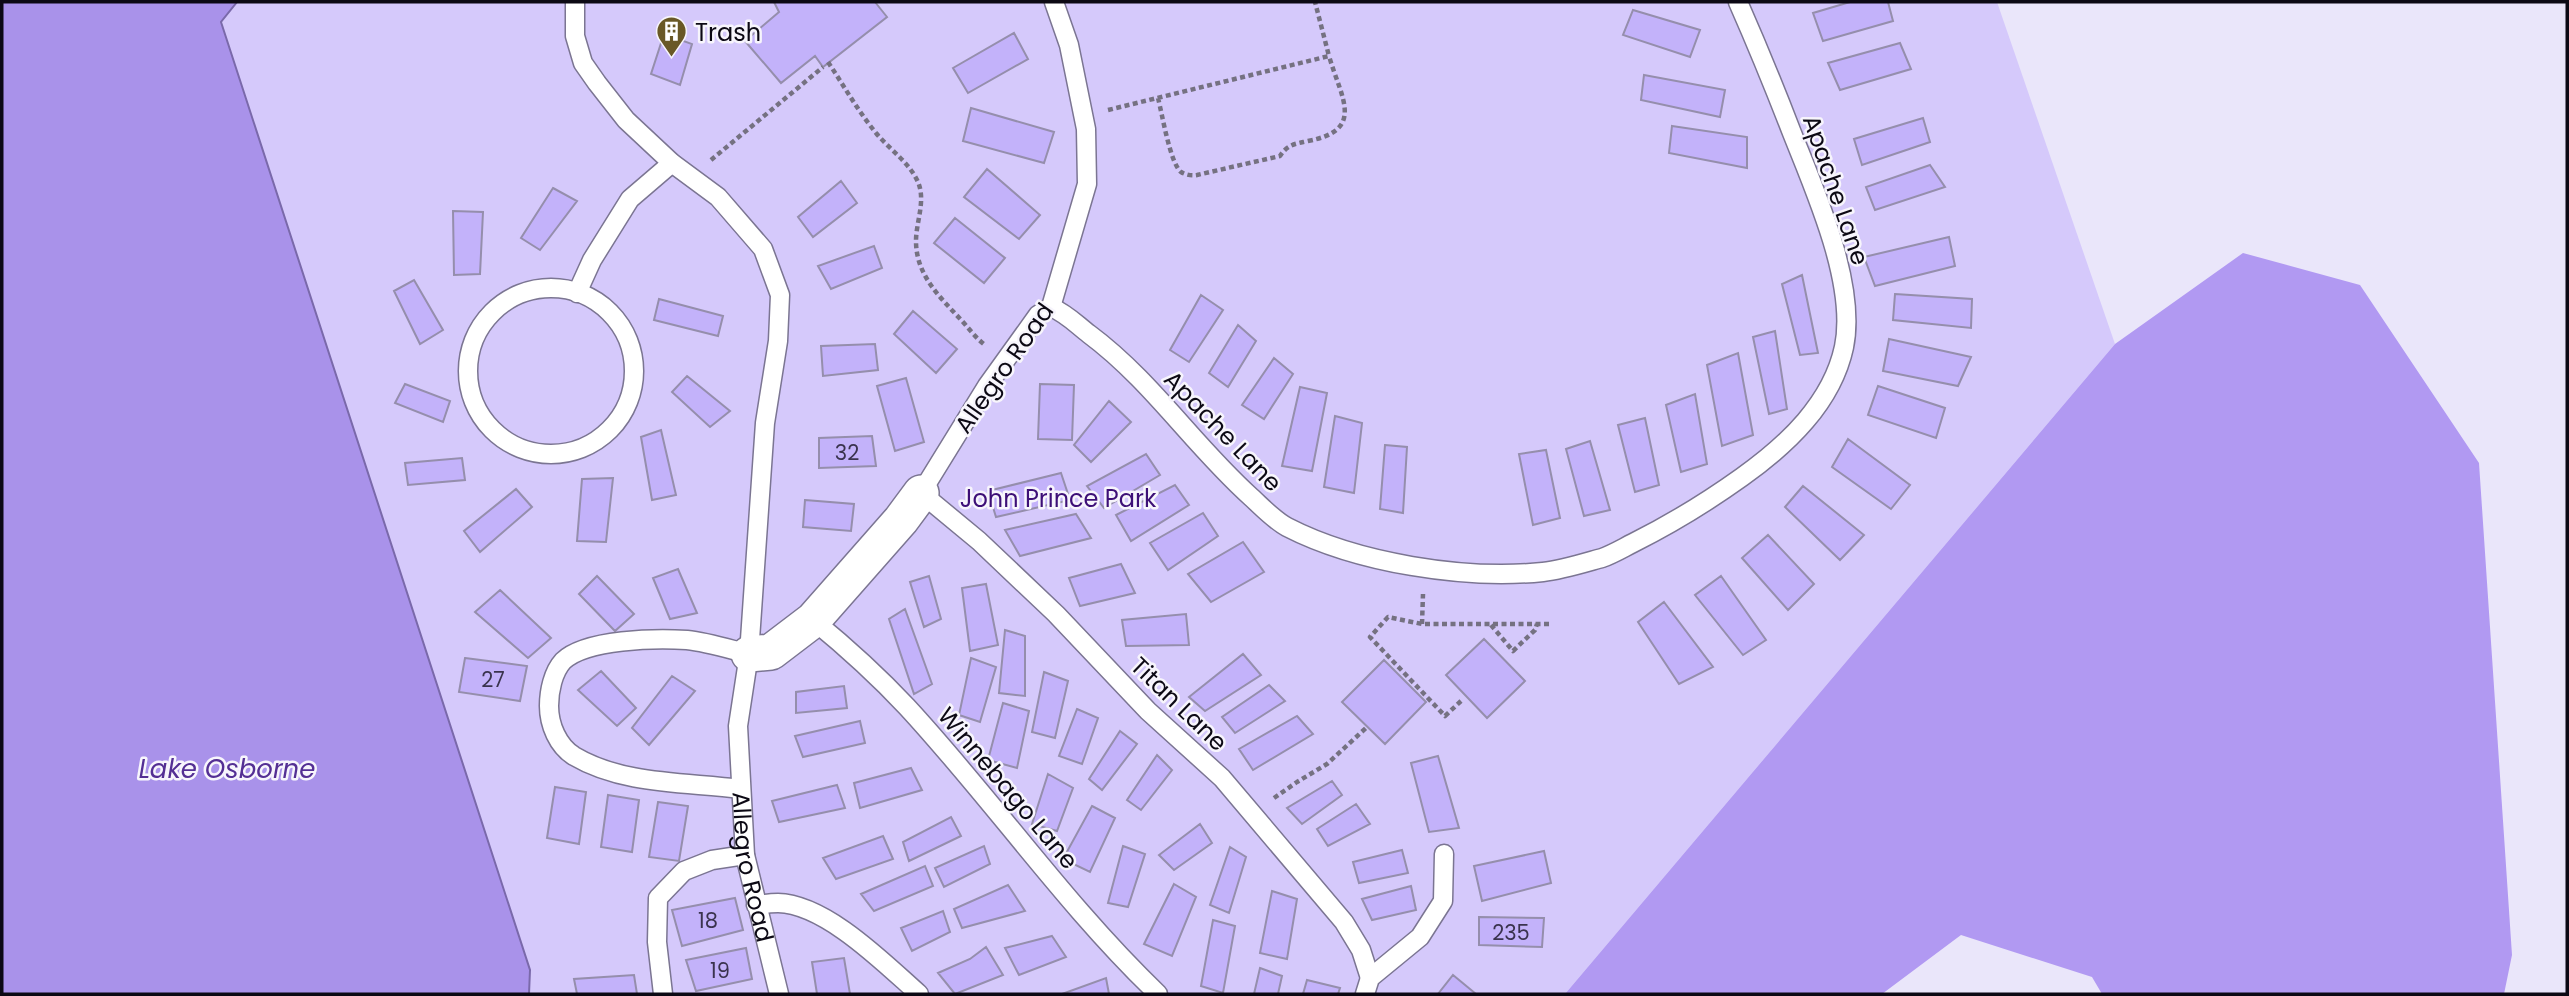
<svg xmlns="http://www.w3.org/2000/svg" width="2569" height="996" font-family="Poppins,sans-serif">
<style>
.green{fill:#d5c9fb}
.forest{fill:#b199f2}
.water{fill:#a992ea;stroke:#7a69aa;stroke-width:2}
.building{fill:#c3b2fa;stroke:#958eac;stroke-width:2}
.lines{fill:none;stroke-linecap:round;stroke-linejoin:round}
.lane-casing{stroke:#7b7592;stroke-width:21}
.street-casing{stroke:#7b7592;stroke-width:38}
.path{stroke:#757181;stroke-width:4.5;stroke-dasharray:5 3.5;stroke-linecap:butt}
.lane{stroke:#fff;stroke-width:18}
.street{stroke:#fff;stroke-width:35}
.labels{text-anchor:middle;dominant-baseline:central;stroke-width:5;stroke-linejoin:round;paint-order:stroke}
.number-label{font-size:21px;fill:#3a334e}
.poi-label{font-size:24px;fill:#0c0914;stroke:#f7f5fc;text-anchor:start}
.street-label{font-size:24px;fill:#0c0914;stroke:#f7f5fc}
.park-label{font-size:24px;fill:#3d0f77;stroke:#f7f5fc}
.water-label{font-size:26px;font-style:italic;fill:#542f94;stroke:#f7f5fc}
</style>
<rect width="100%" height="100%" fill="#eae6fa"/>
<path class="green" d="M2,2H1997L2115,344L1565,994H2Z"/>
<path class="forest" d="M2243,253L2360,285L2479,463L2512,955L2504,994H2102L2092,977L1961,935L1882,994H1565L2115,344Z"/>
<path class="water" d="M2,2H237L221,22L530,970L529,994H2Z"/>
<path class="building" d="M875,2L887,17L823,67L815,56L781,83L745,41L779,12L774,2Z
M1850,2H1888L1893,21L1823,41L1813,13Z
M1633,10L1700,30L1690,57L1623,35Z
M1014,33L1028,59L968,93L953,68Z
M664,34L692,44L680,85L651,74Z
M1900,43L1911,69L1840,90L1828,63Z
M1644,75L1725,90L1720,117L1641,100Z
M971,108L1054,132L1044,163L963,141Z
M1923,118L1930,142L1862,165L1854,139Z
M1672,126L1747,137V168L1669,153Z
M1930,165L1945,187L1875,210L1866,187Z
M987,169L1040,215L1019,239L964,197Z
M841,181L857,203L813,237L798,217Z
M553,188L577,201L540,250L521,238Z
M453,211L483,212L480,274L454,275Z
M955,218L1005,258L984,283L934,243Z
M1949,237L1955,266L1875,286L1864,257Z
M874,246L882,268L831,289L818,266Z
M1802,275L1818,353L1800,355L1782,284Z
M414,280L443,330L420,344L394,291Z
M1895,294L1972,299L1971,328L1893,320Z
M1201,295L1223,310L1189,362L1170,350Z
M659,299L723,316L718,336L654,320Z
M913,311L957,349L936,373L894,334Z
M1238,325L1256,341L1228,387L1209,373Z
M1775,331L1787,409L1769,414L1753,337Z
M1889,339L1971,357L1958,386L1883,371Z
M875,344L878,370L823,376L821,346Z
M1738,353L1753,435L1722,446L1707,365Z
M1274,358L1293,374L1264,419L1242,405Z
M687,376L730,411L710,427L672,392Z
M906,378L924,442L895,451L877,386Z
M405,384L450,401L443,422L395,403Z
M1040,384L1074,385L1072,440L1038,439Z
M1878,386L1945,408L1936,438L1868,415Z
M1300,387L1327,393L1312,471L1282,466Z
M1695,394L1707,464L1681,472L1666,405Z
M1109,401L1131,422L1091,462L1074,445Z
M1335,416L1362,423L1354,493L1324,487Z
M1645,418L1659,485L1635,492L1618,425Z
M661,430L676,495L652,500L641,437Z
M872,436L876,466L819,468V438Z
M1848,439L1910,485L1891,509L1832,467Z
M1590,441L1610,510L1584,516L1566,449Z
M1385,445L1407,447L1403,513L1380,509Z
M1546,450L1560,518L1533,525L1519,454Z
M1146,454L1160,475L1104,508L1087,486Z
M462,458L465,480L408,485L405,463Z
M1061,473L1070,500L996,517L988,491Z
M613,478L606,542L577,541L582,479Z
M1175,485L1189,505L1131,541L1116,515Z
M1803,486L1864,535L1840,560L1785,507Z
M516,489L532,507L480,552L464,531Z
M805,500L854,504L851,531L803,527Z
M1203,513L1218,536L1168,570L1150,543Z
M1076,514L1091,538L1020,556L1005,530Z
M1768,535L1814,584L1788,610L1742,558Z
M1243,542L1264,572L1211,602L1188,574Z
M1121,564L1135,593L1080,606L1069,578Z
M678,569L697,613L670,619L653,578Z
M597,576L634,614L615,631L579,594Z
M929,576L941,619L924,627L910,582Z
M1721,576L1766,640L1743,655L1695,595Z
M986,584L998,645L970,651L962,588Z
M500,590L551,638L528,658L475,612Z
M1664,602L1713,667L1679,684L1638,622Z
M905,609L932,684L914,694L889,619Z
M1186,614L1189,645L1126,646L1122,620Z
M1005,630L1025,636V696L999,693Z
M1484,639L1525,681L1487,718L1446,675Z
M1243,654L1261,675L1205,711L1189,697Z
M465,658L527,666L520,701L459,692Z
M971,658L996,667L980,722L959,715Z
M1384,660L1426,702L1385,744L1342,702Z
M601,671L636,708L617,726L578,690Z
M1044,672L1068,681L1055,738L1032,732Z
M672,676L695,691L649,745L632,728Z
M1269,685L1285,701L1235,733L1222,717Z
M844,686L847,708L796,713V692Z
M1003,703L1029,711L1017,768L988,760Z
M1077,709L1098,718L1082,764L1059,756Z
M1297,716L1313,734L1253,770L1239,749Z
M860,721L865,743L803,757L795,736Z
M1120,731L1137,744L1102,790L1089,779Z
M1157,755L1172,770L1141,810L1127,800Z
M1438,756L1459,828L1429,832L1411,763Z
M911,768L922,790L860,808L854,783Z
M1048,774L1073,788L1057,831L1032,824Z
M1332,781L1342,795L1302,824L1287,808Z
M837,785L845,808L779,822L772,801Z
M555,787L586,792L579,844L547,838Z
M608,795L639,800L632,852L601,847Z
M658,802L688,806L679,861L649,857Z
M1356,804L1370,824L1328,846L1317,829Z
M1092,806L1115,818L1090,872L1063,859Z
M951,817L961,836L909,861L903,842Z
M1200,824L1212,843L1174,870L1159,855Z
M883,836L893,859L836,879L823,858Z
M984,846L990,864L944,887L935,868Z
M1123,846L1145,854L1128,907L1108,903Z
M1230,847L1246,857L1229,913L1210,905Z
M1402,850L1408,873L1359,883L1353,862Z
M1544,851L1551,883L1482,901L1474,866Z
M925,866L933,886L874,911L861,894Z
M1174,884L1196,897L1172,956L1144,944Z
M1008,885L1025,911L962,928L954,909Z
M1411,886L1416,910L1372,920L1362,899Z
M1272,891L1297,899L1287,959L1260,953Z
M735,898L743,930L682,946L672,910Z
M943,911L950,932L912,951L901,928Z
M1479,917L1544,918L1542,947L1479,945Z
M1213,920L1235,926L1223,993L1201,986Z
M1052,936L1066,957L1019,975L1005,948Z
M986,947L1003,975L955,994L938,973L970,959Z
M746,948L752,979L696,991L686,960Z
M844,958L850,994H817L812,962Z
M1260,968L1282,976L1278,994H1254Z
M634,975L637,994H577L574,979Z
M1453,975L1476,994H1438Z
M1106,978L1109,994H1062Z
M1307,980L1340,988L1338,994H1303Z"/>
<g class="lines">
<defs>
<g id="lane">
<path id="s1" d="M575,2V36L583,63L597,83L626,120L672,163L718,197L763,249L780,295L778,341L765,423L749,654L738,726L745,855L779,994"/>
<path d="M1054,2L1069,45L1086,129L1087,184L1051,307L1038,315L987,386L921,493L979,541L1056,614L1148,711L1222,778L1344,922L1361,950L1370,978"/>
<circle cx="551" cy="371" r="83"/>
<path d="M577,293L592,260L630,199L672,163"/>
<path d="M1051,307C1067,314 1076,324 1089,334C1151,380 1194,446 1251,497C1262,507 1274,520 1287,527C1357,563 1464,580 1543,572C1562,570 1584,563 1602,558C1613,554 1623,548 1633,543C1671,524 1707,502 1742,477C1787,445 1832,403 1844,347C1857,284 1815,191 1792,133C1775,89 1757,45 1738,2"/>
<path d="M813,620C846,647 878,676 907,707C993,800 1066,906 1158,994"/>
<path d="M740,789C686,782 623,785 574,756C558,746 549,725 549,706C549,691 553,672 563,661C586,639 656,638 687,640C707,642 729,649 749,654"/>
<path d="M756,905C763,904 771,903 778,903C826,904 885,964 919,994"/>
<path d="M663,994L657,942L658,898L684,871L712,860L745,855"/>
<path d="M1365,994L1370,978L1420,937L1443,901L1444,854"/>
</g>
<path id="street" d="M749,654L771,652L813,620L901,520L921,493"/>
</defs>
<use href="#lane" class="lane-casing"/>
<use href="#street" class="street-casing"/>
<path class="path" d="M828,62C844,86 858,111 876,133C890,150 909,162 918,182C926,201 916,222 916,241C916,276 941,298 963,322C970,330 976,338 985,345
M1158,98C1162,113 1170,163 1181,172C1186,175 1192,176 1197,175L1280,156C1288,144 1295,144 1308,141C1366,130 1341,98 1329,56
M1108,110L1329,56L1315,2
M711,160L823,67
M1422,624L1423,594
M1491,625L1513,651L1535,630L1537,624
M1461,701L1445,716L1370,637L1388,617L1422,624H1550
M1274,798L1297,782L1327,764L1367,727"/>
<use href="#lane" class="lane"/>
<use href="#street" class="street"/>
</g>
<defs>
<symbol id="building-pin" viewBox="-11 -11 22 30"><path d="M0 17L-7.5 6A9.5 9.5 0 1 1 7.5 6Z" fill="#695826" stroke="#f7f5fc"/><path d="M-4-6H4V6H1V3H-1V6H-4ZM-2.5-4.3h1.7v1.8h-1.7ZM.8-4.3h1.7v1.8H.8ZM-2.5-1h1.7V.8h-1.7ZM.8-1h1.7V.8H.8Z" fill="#fff"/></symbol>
</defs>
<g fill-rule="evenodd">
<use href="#building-pin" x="654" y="14" width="35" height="47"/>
</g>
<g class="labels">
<g class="number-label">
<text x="847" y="452">32</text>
<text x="493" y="679">27</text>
<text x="708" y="920">18</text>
<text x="1511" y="932">235</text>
<text x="720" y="970">19</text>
</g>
<g class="poi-label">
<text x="695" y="32">Trash</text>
</g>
<g class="street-label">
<text transform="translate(1836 190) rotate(71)">Apache Lane</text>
<text transform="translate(1004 368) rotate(-55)">Allegro Road</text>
<text transform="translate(1223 431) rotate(46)">Apache Lane</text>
<text transform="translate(1179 704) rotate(44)">Titan Lane</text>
<text transform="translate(1008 788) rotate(50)">Winnebago Lane</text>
<text stroke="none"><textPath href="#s1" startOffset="947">Allegro Road</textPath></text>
</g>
<g class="park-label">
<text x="1058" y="498">John Prince Park</text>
</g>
<g class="water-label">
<text x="227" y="769">Lake Osborne</text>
</g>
</g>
<rect width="2569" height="996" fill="none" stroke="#0c0914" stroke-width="7"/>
</svg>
